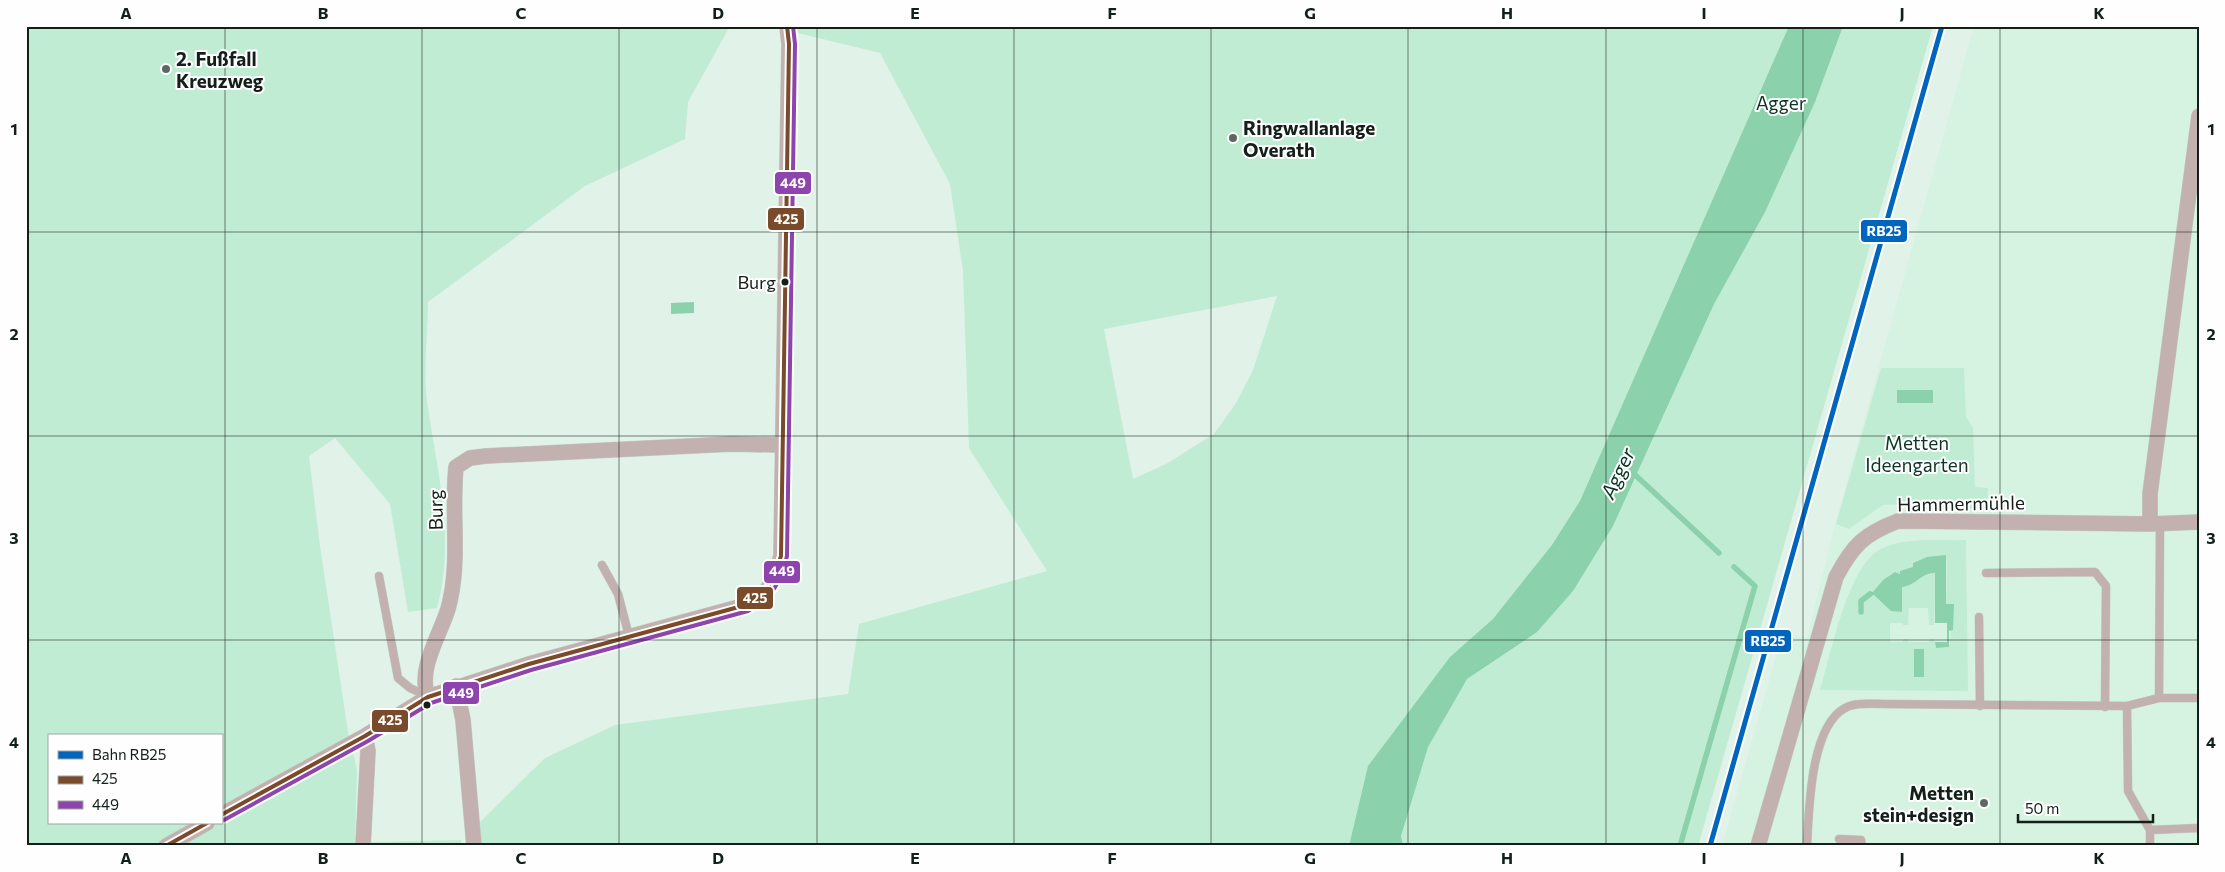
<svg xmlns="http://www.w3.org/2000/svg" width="2225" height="872" font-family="Commissioner,sans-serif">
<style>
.built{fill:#d6f3e2}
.green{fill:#c1ecd4;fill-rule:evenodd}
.water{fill:#8ad1ac}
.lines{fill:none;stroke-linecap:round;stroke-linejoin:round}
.stream{stroke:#8ad1ac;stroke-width:5.5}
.lane-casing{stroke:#c2cfc8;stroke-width:9}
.street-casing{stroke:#c2cfc8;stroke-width:16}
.lane{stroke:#c2b1ae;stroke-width:8}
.street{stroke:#c2b1ae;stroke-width:15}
.bus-1-casing{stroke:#fefefe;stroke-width:8}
.bus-2-casing{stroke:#fefefe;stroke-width:8}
.bus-1{stroke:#7a4b2a;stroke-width:4}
.bus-2{stroke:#8e44ad;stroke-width:4}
.rail-1-casing{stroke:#fefefe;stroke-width:9}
.rail-1{stroke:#0065bd;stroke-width:5}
.grid{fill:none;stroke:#131f18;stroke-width:1;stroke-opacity:0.55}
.poi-dot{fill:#5b6961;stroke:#fefefe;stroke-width:2}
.bus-dot{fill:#131f18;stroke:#fefefe;stroke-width:2}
.labels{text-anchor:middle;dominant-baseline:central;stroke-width:4;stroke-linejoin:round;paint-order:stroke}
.bus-label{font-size:18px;fill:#131f18;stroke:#fefefe;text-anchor:end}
.poi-label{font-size:19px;font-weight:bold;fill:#131f18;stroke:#fefefe;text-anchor:start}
.park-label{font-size:19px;fill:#0c3623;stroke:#fefefe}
.street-label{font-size:19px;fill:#131f18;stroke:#fefefe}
.water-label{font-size:20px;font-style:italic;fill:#07321f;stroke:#fefefe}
.line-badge{stroke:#fefefe;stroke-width:2}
.badge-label{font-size:14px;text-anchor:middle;font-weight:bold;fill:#fff}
.neatline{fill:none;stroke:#131f18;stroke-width:2}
.grid-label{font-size:16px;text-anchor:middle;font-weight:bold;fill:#131f18}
</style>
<rect width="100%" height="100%" fill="#e1f2e8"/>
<path class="built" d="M1974,26H2199V846H1722L1783,632L1807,638L1835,524Z"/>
<path class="green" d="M26,26H730L688,102L685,139L585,186L428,302C428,334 423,369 427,401C437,471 456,539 437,608L408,612L390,504L335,438L309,456L320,546L348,732L357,770L355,846H26ZM49,736H221V823H49Z
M769,26H1933L1698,846H481L477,825L545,758L615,725L848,694L859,624L1047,571L969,448L963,271L950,184L880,53ZM1277,296L1253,370L1236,403L1214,434L1166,464L1133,479L1104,329Z
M1881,368H1964L1966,417L1973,427L1975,487L1988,488L1987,509L1919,508V504L1883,505L1849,529L1836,524ZM1932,390L1933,402L1897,403V390Z
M1966,540L1968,691L1820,690C1831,654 1847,569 1879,550C1902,536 1940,541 1966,540ZM1927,557L1947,561L1946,604H1954L1949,647L1936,648L1934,639H1929V642H1908V639H1903V642H1890V623H1903V625H1908L1909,608H1928L1929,625H1934L1936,573C1922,574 1915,584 1902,587L1901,612L1891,611L1881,599L1869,593L1873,592L1883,580L1895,572L1900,574V571L1913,567V563Z
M461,840L462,846H370V842Z"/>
<path class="water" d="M1789,26H1843L1815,102L1765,212L1714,304L1613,526L1573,591L1537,632L1467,679L1428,747L1401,836L1403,846H1349L1368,766L1450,657L1493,619L1552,545L1580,501Z
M694,302V313L671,314V303Z
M1897,390H1933V403H1897Z
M1946,555V604H1954L1953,630L1949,631V647L1936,648L1935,642H1947V623H1935V573C1921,573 1915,586 1902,587V612L1891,611L1874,595L1870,596L1869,592H1873L1883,580L1895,572L1900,574V571L1913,567V563L1927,557Z
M1914,649H1924V677H1914Z"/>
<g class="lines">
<path class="stream" d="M1631,471L1719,553
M1861,612V601L1870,594
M1680,846L1755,586L1734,567"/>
<defs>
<path id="lane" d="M602,565L618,594L629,636
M1986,573L2095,572L2106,586L2105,707
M379,576L398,678L410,688L427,696
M1979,617L1980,706
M2159,698L2160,524
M2127,706L2128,791L2150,830V846
M2150,830L2199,828
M1839,839L1861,840L1862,846
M1807,846C1809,810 1810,727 1845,708C1856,702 1872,704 1884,704L2127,706L2159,698H2199"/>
<path id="street" d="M2199,116L2150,494V524L2199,522
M456,686L463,720L474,846
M428,697C417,670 440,635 448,609C461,563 451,514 456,467L470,458L486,456L731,444L781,445
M221,815L365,736L428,697L529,664L746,605L763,594L773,582L781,556L789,44L787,26
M166,846L207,823
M363,846L368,751L365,736
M1758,846L1836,577C1853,545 1864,534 1898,521L2150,524"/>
</defs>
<use href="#lane" class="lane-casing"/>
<use href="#street" class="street-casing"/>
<use href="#lane" class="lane"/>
<use href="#street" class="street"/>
<defs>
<path id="bus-1" d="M221,815L365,736L428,697L529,664L746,605C769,590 773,582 781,556L789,44L787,26
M166,846L207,823"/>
<path id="bus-2" d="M224,820L368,741L431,703L531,670L748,611C773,596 780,584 787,556L795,44L793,26"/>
</defs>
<use href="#bus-1" class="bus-1-casing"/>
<use href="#bus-2" class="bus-2-casing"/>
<use href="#bus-1" class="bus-1"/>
<use href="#bus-2" class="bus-2"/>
<defs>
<path id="rail-1" d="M1710,846L1942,26"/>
</defs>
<use href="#rail-1" class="rail-1-casing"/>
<use href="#rail-1" class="rail-1"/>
</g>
<path class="grid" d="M225,26V846M422,26V846M619,26V846M817,26V846M1014,26V846M1211,26V846M1408,26V846M1606,26V846M1803,26V846M2000,26V846M26,232H2199M26,436H2199M26,640H2199"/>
<g class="poi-dot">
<circle cx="166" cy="69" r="5"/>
<circle cx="1233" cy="138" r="5"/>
<circle cx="1984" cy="803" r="5"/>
</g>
<g class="bus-dot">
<circle cx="785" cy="282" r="4.5"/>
<circle cx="427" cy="705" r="4.5"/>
</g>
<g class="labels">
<g class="bus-label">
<text x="776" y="282">Burg</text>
</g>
<g class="poi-label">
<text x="176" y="58">2. Fußfall<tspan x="176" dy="22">Kreuzweg</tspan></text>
<text x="1243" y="127">Ringwallanlage<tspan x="1243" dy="22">Overath</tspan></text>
<text x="1974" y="792" text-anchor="end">Metten<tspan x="1974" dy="22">stein+design</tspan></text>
</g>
<g class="park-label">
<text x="1781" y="102">Agger</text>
<text x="1917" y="442">Metten<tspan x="1917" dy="22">Ideengarten</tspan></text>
</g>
<g class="street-label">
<text transform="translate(1961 503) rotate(-1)">Hammermühle</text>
<text transform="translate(435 510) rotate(-91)">Burg</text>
</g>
<g class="water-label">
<text transform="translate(1617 473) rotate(-65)">Agger</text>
</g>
</g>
<g class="line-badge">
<rect x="774" y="171" width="38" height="24" rx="5" fill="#8e44ad"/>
<rect x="767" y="207" width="38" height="24" rx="5" fill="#7a4b2a"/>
<rect x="1860" y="219" width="48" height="24" rx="5" fill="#0065bd"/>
<rect x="763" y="560" width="38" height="24" rx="5" fill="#8e44ad"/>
<rect x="736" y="586" width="38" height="24" rx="5" fill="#7a4b2a"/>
<rect x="1744" y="629" width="48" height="24" rx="5" fill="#0065bd"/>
<rect x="442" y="681" width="38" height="24" rx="5" fill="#8e44ad"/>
<rect x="371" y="709" width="38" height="24" rx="5" fill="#7a4b2a"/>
</g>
<g class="badge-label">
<text x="793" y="188">449</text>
<text x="786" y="224">425</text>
<text x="1884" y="236">RB25</text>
<text x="782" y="576">449</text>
<text x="755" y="603">425</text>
<text x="1768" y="646">RB25</text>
<text x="461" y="698">449</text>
<text x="390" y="725">425</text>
</g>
<rect width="2225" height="872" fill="none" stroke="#fefefe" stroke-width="55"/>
<rect x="48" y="734" width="175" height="90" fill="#fefefe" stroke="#a0a5a2"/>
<rect x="58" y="751" width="25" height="8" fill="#0065bd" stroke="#a0a5a2"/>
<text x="92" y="760" font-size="15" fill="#131f18">Bahn RB25</text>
<rect x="58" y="776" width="25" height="8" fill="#7a4b2a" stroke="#a0a5a2"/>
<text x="92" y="784" font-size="15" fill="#131f18">425</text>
<rect x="58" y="801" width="25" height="8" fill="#8e44ad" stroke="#a0a5a2"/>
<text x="92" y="810" font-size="15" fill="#131f18">449</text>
<path d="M2018 814v8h135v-8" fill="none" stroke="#131f18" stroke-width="2.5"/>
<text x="2025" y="814" font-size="15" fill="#131f18" stroke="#fefefe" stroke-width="4" paint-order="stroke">50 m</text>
<rect x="28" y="28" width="2170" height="816" class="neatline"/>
<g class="grid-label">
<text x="126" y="19">A</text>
<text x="323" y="19">B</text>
<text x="521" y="19">C</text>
<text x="718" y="19">D</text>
<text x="915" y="19">E</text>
<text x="1112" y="19">F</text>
<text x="1310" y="19">G</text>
<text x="1507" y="19">H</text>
<text x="1704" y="19">I</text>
<text x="1902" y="19">J</text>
<text x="2099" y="19">K</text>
<text x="14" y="135">1</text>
<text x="2211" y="135">1</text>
<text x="14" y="340">2</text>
<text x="2211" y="340">2</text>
<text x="14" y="544">3</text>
<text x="2211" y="544">3</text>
<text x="14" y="748">4</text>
<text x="2211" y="748">4</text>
<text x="126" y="864">A</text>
<text x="323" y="864">B</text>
<text x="521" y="864">C</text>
<text x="718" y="864">D</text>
<text x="915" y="864">E</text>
<text x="1112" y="864">F</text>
<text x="1310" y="864">G</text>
<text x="1507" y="864">H</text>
<text x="1704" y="864">I</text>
<text x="1902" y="864">J</text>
<text x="2099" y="864">K</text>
</g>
</svg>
